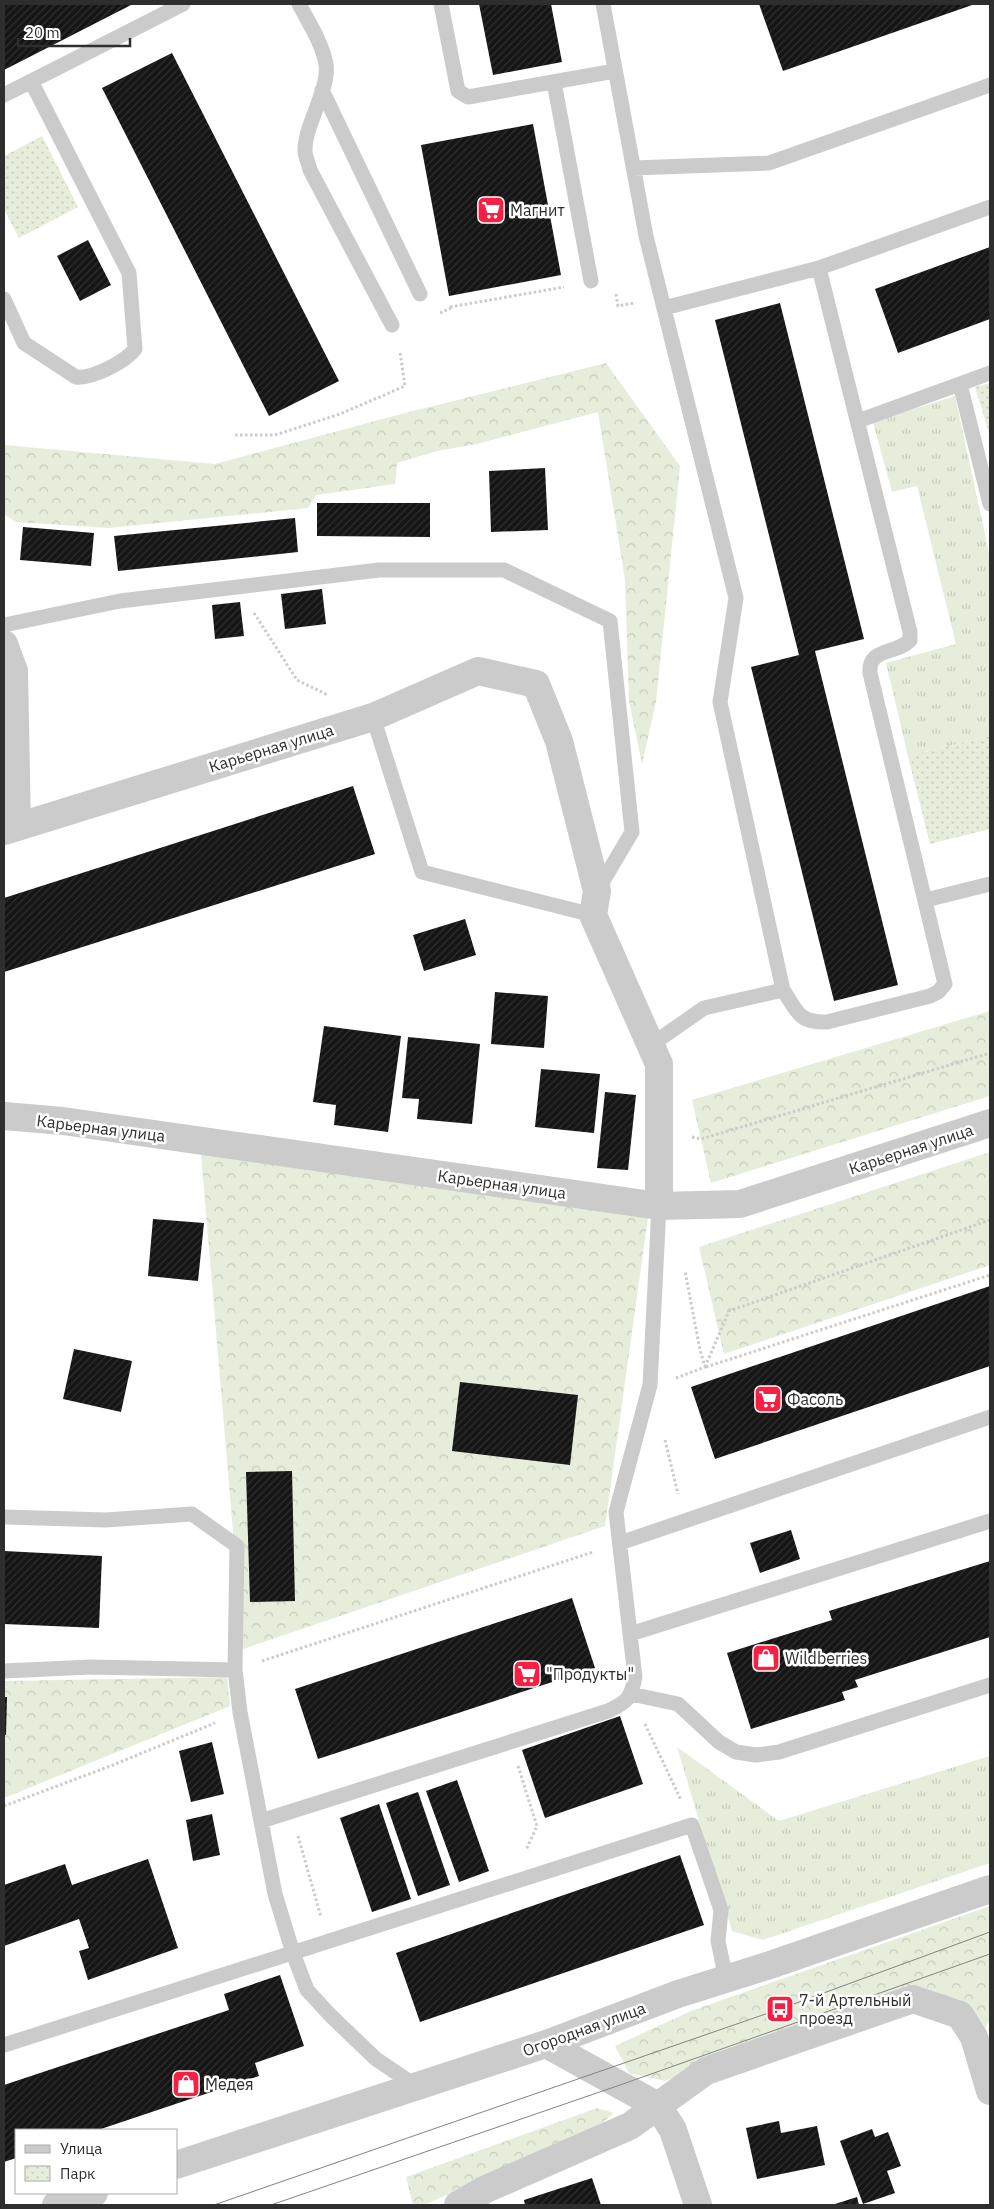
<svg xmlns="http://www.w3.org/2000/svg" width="994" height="2209" font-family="'IBM Plex Sans',sans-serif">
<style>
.grass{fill:url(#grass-tufts)}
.forest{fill:url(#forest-crowns)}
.park{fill:url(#park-dots)}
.building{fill:url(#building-hatch)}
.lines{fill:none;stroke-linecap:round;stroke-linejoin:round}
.path{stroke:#cbcbcb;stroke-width:3;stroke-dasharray:2.5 2.5;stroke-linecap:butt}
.service{stroke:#cbcbcb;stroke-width:15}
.minor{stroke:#cbcbcb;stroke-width:28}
.tram{stroke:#838383;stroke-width:1}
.labels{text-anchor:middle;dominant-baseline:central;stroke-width:5;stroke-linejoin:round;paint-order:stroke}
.poi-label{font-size:16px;fill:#2e2e2e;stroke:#fff;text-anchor:start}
.street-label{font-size:16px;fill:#2e2e2e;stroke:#fff}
</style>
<defs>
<pattern id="grass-tufts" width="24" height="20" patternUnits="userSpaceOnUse" patternTransform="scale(1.25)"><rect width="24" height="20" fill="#e6edda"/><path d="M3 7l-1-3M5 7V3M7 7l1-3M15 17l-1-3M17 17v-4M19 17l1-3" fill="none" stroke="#c6ccbb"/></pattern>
<pattern id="forest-crowns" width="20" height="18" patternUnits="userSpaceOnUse" patternTransform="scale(1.25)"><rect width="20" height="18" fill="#e6edda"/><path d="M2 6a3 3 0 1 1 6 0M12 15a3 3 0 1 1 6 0" fill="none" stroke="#c6ccbb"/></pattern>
<pattern id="park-dots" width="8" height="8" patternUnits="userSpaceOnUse" patternTransform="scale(1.25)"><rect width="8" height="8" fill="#e6edda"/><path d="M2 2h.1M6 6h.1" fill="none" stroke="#c6ccbb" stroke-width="1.8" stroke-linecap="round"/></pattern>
<pattern id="building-hatch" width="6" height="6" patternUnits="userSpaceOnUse" patternTransform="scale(1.25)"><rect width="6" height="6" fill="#151515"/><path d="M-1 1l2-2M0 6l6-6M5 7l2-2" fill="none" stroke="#2f2f2f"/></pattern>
</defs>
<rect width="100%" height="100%" fill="#fff"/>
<path class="grass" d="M955,396L990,557V736L908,756L886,663L956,644L917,486L892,492L873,422Z
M677,1747L779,1821L990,1756V1863L763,1940L732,1931Z"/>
<path class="forest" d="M606,363L680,466L656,702L642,764L629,701L625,580L598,412L477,444L437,451L397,463L395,484L316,495L308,508L108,528L16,522L4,514V445L215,464L405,413Z
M990,1011V1096L711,1183L692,1100Z
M990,1152V1265L724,1354L699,1247Z
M201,1154L648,1217L605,1526L243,1649Z
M227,1677L230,1706L4,1798V1681Z
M990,1906V2020L981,2035C958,2004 955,1996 917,1986L665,2081L629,2073L615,2046L691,2011Z
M597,2108L614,2113L592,2131L424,2205H413L406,2177Z"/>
<path class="park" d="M42,136L78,207L19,238L4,209V156Z
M990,383V436L975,387Z
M990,736V829L930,844L908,756Z"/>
<path class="building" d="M4,4H133L4,70Z
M479,4H551L562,62L493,75Z
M759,4H975L783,71Z
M172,53L339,381L269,416L102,88Z
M533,124L561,275L449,296L421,145Z
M88,240L111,285L80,301L57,256Z
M990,247V319L898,353L875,289Z
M780,303L864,639L815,651L898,985L834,1001L751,667L799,655L715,320Z
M545,468L548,530L491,532L489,471Z
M317,503H430V537L317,536Z
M295,518L298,552L118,571L114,536Z
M23,527L94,533L91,566L20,560Z
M322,589L326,624L285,629L281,594Z
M240,602L244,636L215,639L212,605Z
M353,786L375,854L4,972V898Z
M465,919L476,955L424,971L413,935Z
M495,992L548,996L544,1048L491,1044Z
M324,1026L401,1036L388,1132L334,1125L336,1105L313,1102Z
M408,1037L480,1044L472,1124L417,1119L419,1099L402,1098Z
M541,1069L600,1074L594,1133L535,1127Z
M605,1092L636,1095L628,1170L597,1168Z
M153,1219L204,1223L198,1281L148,1276Z
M990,1286V1366L715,1459L691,1387Z
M74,1349L132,1361L121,1412L63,1399Z
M460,1382L578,1395L570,1465L452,1451Z
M292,1471L295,1601L250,1602L246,1472Z
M791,1530L800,1559L760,1573L750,1543Z
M4,1551L102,1556L99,1628L4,1624Z
M990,1561V1637L855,1680L858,1687L842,1692L845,1700L751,1729L727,1653L832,1620L829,1611Z
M572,1598L595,1668L318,1759L295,1689Z
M4,1697H7L6,1735H4Z
M620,1716L643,1784L545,1818L522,1750Z
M212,1742L224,1794L191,1802L179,1751Z
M457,1780L489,1871L459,1882L426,1791Z
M418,1792L450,1885L418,1896L386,1803Z
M379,1804L411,1899L372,1912L340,1818Z
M212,1814L220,1855L193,1861L186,1820Z
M680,1855L704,1925L420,2022L396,1953Z
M148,1859L178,1948L88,1980L79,1951L89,1948L79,1919L4,1946V1885L65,1864L72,1885Z
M280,1975L304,2046L255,2063L259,2076L98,2130H16V2158L4,2162V2085L229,2010L224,1994Z
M779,2121L781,2133L817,2126L825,2165L757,2179L746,2128Z
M872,2129L875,2137L888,2132L901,2166L887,2171L895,2193L863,2204L840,2141Z
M592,2178L601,2205H525L524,2200Z
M857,2197L859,2205H832Z"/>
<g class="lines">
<path class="path" d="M616,294L618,306L634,303
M450,307L564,287
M440,313L451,308
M235,435H275L340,414L405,386L400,352
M254,613L297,680L328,695
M692,1137L701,1139L990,1053
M705,1367L729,1311L990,1220
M706,1367L990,1275
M676,1378L705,1367L700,1350L685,1271
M665,1440L678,1494
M262,1661L593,1552
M645,1724L681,1800
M518,1766L537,1826L526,1850
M4,1806L113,1765L215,1723
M298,1836L321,1917"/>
<path class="service" d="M299,4C309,23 322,43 326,64C330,89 304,126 305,151C305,157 309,164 310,170L392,325
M441,4L458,91L468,97L615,71
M603,4L646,236L736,598L720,702L783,990L704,1008L651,1045
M554,82L591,281
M322,90L420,294
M4,95L183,4
M633,168L769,163L990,85
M4,299L24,343L76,377C92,379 125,362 135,349L129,273L31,81
M664,308L819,268L990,207
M960,384L990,504
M858,421L990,373
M4,625L120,601L379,570H504L610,621L632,832L597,891
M373,717L422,872L593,915
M926,900L990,884
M783,990C798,1012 798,1023 827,1022L930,996L938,992L945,984L870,673C868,647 897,655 910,640V632L819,268
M4,1517L106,1520L192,1514L237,1546L235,1670L240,1712L275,1894L293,1953L307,1990L331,2016L376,2059L416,2086
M620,1543L990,1417
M630,1634L990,1521
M4,1671L91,1667L235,1670
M631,1694L678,1704L719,1742L736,1752L756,1755L779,1752L990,1685
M261,1821L608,1711C627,1702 631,1699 635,1677L616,1512L650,1385L659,1206
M4,2045L692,1825L721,1910L718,1941L726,1979"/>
<path class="minor" d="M4,644L14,671L17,826
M4,831L373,717L478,671L536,684L559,741L597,891L593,915L659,1064V1206
M4,1116L63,1121L659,1206L740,1204L990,1123
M546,2044L658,2106L673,2130L698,2205
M176,2165L546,2044L678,1994L770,1965L990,1889
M56,2205L94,2193
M458,2205L486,2189L630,2126L706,2071L913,1999L960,2015L974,2037L990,2091"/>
<path class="tram" d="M214,2205L780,2009L990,1932
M271,2205L620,2085L990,1954"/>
</g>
<defs>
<symbol id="supermarket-square" viewBox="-11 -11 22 22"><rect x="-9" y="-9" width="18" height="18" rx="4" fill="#f52043" stroke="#fff"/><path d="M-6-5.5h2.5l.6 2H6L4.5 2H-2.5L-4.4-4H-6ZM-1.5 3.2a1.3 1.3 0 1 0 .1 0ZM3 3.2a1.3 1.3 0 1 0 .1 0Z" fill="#fff"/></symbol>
<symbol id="shop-square" viewBox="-11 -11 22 22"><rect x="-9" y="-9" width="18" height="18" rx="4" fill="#f52043" stroke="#fff"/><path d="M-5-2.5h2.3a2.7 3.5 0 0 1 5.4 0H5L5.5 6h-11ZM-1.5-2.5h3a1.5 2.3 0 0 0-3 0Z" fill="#fff"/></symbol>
<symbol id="bus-square" viewBox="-11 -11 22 22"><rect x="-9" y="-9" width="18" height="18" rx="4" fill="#f52043" stroke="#fff"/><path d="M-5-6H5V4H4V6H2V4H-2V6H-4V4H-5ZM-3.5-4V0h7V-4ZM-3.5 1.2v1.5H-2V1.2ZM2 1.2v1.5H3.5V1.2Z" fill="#fff"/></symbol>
</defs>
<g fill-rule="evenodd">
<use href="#supermarket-square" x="475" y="194" width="32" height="32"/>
<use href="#supermarket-square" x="752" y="1383" width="32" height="32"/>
<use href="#shop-square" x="750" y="1642" width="32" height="32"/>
<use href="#supermarket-square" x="511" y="1658" width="32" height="32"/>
<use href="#bus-square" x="764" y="1993" width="32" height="32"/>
<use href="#shop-square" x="170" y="2068" width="32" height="32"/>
</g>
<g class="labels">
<g class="poi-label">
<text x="510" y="210">Магнит</text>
<text x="787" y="1399">Фасоль</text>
<text x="785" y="1658">Wildberries</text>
<text x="546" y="1674">"Продукты"</text>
<text x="799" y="2000">7-й Артельный<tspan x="799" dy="18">проезд</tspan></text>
<text x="205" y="2084">Медея</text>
</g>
<g class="street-label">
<text transform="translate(271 748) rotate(-17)">Карьерная улица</text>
<text transform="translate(101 1128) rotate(7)">Карьерная улица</text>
<text transform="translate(911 1149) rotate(-18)">Карьерная улица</text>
<text transform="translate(502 1184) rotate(8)">Карьерная улица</text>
<text transform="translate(584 2029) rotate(-20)">Огородная улица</text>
</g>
</g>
<rect width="994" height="2209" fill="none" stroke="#2e2e2e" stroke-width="10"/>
<rect x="15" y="2129" width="162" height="65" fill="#ffffff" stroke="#ababab"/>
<rect x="25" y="2145" width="25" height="8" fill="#cbcbcb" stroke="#ababab"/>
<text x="60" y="2154" font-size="15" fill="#2e2e2e">Улица</text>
<rect x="25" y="2166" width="25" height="15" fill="url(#park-dots)" stroke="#ababab"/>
<text x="60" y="2179" font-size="15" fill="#2e2e2e">Парк</text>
<path d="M18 38v8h112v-8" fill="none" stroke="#2e2e2e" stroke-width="2.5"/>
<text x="25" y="38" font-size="15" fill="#2e2e2e" stroke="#ffffff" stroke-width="4" paint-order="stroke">20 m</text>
</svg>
